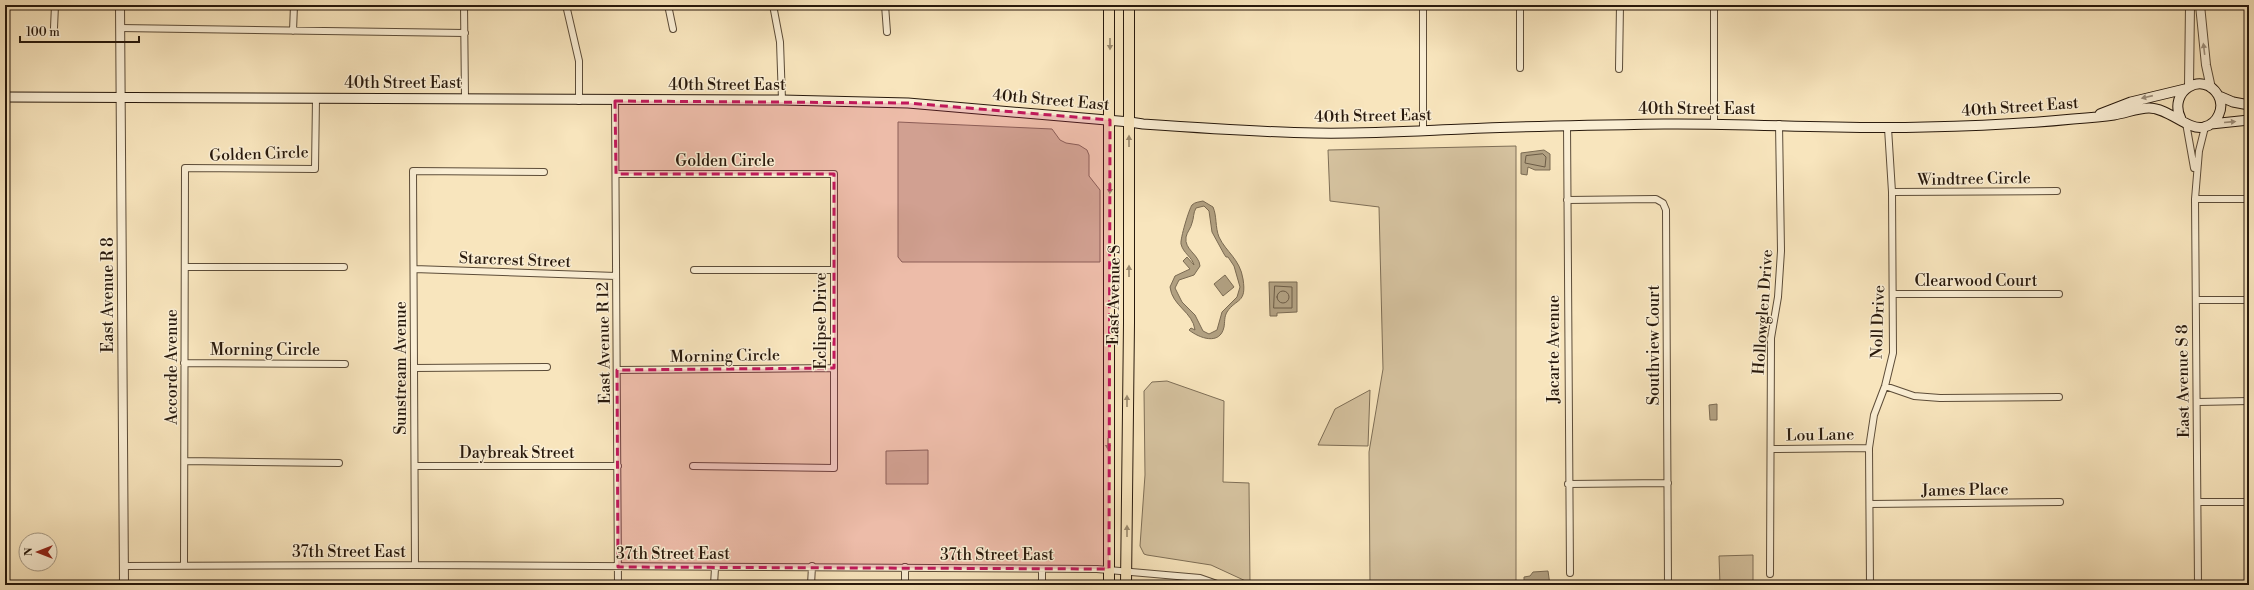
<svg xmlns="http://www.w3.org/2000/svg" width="2254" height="590" font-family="'Libre Bodoni',serif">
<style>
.green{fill:#d5c29f;stroke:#7e6e56}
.water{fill:#b1a081;stroke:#7a6a52;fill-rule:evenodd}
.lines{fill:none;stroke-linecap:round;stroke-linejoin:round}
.shore{stroke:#6c5c46;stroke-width:1}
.minor-casing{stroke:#5c4c38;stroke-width:8}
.tertiary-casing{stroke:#5c4c38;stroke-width:10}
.secondary-casing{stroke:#28190c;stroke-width:11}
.primary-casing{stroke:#28190c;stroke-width:12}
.minor{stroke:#faeed4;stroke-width:6}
.tertiary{stroke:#faeed4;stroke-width:8}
.secondary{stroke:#faeed4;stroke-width:9}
.primary{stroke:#f8e5bd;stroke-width:10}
.oneway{fill:#9a896d}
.oneway2{fill:#9c8e7a}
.marked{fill:#c2185b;fill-opacity:0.2;stroke:#c2185b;stroke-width:3;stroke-dasharray:8 5;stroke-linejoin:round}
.labels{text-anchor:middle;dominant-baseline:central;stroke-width:3;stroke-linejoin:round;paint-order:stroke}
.street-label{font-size:16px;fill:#28190c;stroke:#faeed4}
</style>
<rect width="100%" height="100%" fill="#f8e5bd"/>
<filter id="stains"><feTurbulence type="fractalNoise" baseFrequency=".005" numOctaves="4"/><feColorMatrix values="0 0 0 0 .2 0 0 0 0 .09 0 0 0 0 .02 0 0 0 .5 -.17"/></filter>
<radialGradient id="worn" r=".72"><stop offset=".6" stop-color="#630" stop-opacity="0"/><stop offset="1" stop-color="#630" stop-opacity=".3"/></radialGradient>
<path class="green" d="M898,122L1052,129L1060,140L1066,143L1079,145L1087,150L1089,155V176L1100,190V262H902L898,257Z
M1516,146V585H1370L1369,452L1383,369L1379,207L1330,201L1328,150Z
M1167,381L1224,401L1223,482L1249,483L1250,583L1211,565L1147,555L1144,554L1140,546L1145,475L1144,391L1152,382Z
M1370,390L1368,446L1318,445L1335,409Z
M928,450V484H886V451Z
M1753,555V585H1720L1719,556Z"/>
<path class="water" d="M1544,150L1550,154V170H1535L1528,167L1527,175L1521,174V153Z
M1203,201L1213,207C1217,216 1215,227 1219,237C1226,252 1240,259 1243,279C1247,304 1236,298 1227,312C1224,317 1225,322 1224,327C1220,346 1199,338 1189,330L1191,328L1195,330C1193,312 1172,306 1170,287L1175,276L1190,269L1183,261L1187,257L1194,265C1192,257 1183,253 1181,244C1180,239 1189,209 1192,205C1195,202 1199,202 1203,201ZM1204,206L1209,211L1212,232L1224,254L1226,257H1228L1234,266L1240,287L1237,297L1222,312L1217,330L1209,334L1203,331L1195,315L1182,302L1175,288L1179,280L1194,275L1200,266C1199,254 1184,250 1186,237C1187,232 1191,228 1192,223C1194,218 1193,213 1196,208Z
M1225,275L1234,287L1223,296L1214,284Z
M1269,282H1297V312L1277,313V316H1270Z
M1717,404V420H1710L1709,405Z
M1548,571L1550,585H1524V577L1530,576L1533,572Z"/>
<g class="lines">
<path class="shore" d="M1543,154L1546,157L1545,167L1525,163L1526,156Z
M1275,286L1292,287V308H1274Z
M1277 297a6 6 0 1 1 12 0a6 6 0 1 1-12 0Z"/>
<defs>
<path id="minor" d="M464,5L465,98
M566,5L579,61V101
M668,5L673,29
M773,5L780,42L782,100
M885,5L887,32
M1423,5V130
M1520,5V68
M54,28L55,5
M120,28L465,33
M293,31L294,5
M1619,69L1620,5
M615,101L618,585
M1714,123V5
M2186,123L2194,168
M1567,125L1570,573
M616,174H834V468L693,466
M1892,192L2057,191
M2195,199H2249
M1567,200L1656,199L1663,203L1666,210L1668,585
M185,267H344
M414,269L616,276
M694,270H834
M1893,294H2059
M2196,300H2249
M184,363L345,364
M414,368L547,367
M617,370L834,368
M1885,386L1914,396L1940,398L2059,397
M2198,402L2249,401
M1771,449L1869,448
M185,461L339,463
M415,466H618
M1568,484L1668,483
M2198,502H2249
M1870,504L2060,502
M184,565L185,168L315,169L316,98
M415,565L413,171L544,172
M124,566L415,565L1097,569L1200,578L1220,585
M905,567V585
M1770,574L1771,338L1778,297L1781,251L1779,124
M714,585L715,568
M811,585L812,566
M1042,585V569
M1870,585L1869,448L1874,415L1885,386L1893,353L1892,192L1888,128
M2198,585L2195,199L2199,151L2205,127"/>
<path id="tertiary" d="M120,5L124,585
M2200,5L2206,65L2211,88
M2189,86L2190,5"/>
<path id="secondary" d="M2219,96L2233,102L2249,105
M5,97L782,100L908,103L1130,122L1143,124C1200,128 1258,132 1315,133C1364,134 1414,131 1463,129C1530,126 1597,125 1664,124C1751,123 1838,130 1925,127C1975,126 2024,124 2073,119C2087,118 2101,117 2114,115C2126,113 2138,108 2149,108C2169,108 2188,131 2204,127C2218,124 2225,107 2218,95C2203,70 2167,91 2181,119
M2100,114L2131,102L2185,89
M2211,124L2249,120"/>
<path id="primary" d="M1109,585V5
M1126,585L1129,323V5"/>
</defs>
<use href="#minor" class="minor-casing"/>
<use href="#tertiary" class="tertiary-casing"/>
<use href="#secondary" class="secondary-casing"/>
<use href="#primary" class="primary-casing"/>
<use href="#minor" class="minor"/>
<use href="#tertiary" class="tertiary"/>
<use href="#secondary" class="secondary"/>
<use href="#primary" class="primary"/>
</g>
<defs><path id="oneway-solid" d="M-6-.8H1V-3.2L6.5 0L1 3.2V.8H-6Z"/></defs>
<g class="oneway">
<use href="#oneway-solid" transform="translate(1110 44) rotate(90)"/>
<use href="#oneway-solid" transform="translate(1129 141) rotate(-90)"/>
<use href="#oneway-solid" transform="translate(1110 188) rotate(91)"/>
<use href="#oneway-solid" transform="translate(1129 271) rotate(-90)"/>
<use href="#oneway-solid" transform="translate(1127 401) rotate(-90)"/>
<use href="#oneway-solid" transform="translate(1108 444) rotate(90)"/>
<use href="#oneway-solid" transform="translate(1127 531) rotate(-90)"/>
</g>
<g class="oneway2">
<use href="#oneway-solid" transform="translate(2204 49) rotate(-97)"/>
<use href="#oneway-solid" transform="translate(2147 97) rotate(167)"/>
<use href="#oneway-solid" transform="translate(2230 122) rotate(-5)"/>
</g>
<path class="marked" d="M615,101L908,103L1110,120L1109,569L618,567L617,370L834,368V174H616Z"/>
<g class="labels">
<g class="street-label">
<text x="403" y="83">40th Street East</text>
<text x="727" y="85">40th Street East</text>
<text transform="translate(1051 100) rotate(5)">40th Street East</text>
<text transform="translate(2020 107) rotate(-4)">40th Street East</text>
<text x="1697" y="109">40th Street East</text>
<text transform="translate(1373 116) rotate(-1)">40th Street East</text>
<text transform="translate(259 154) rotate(-2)">Golden Circle</text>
<text x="725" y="161">Golden Circle</text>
<text transform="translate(1974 179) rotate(-1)">Windtree Circle</text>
<text transform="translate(515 260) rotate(2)">Starcrest Street</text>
<text x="1976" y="281">Clearwood Court</text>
<text transform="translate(108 295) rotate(-90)">East Avenue R 8</text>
<text transform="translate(1114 295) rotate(-89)">East Avenue S</text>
<text transform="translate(1763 312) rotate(-86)">Hollowglen Drive</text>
<text transform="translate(821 321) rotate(-90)">Eclipse Drive</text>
<text transform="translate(1878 322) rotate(-88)">Noll Drive</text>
<text transform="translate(604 343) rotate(-91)">East Avenue R 12</text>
<text transform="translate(1654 345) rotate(-90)">Southview Court</text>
<text transform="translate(1554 349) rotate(-90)">Jacarte Avenue</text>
<text x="265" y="350">Morning Circle</text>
<text transform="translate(725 356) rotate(-1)">Morning Circle</text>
<text transform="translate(172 367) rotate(-90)">Accorde Avenue</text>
<text transform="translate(401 368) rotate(-90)">Sunstream Avenue</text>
<text transform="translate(2183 381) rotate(-91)">East Avenue S 8</text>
<text transform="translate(1820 435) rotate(-1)">Lou Lane</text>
<text x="517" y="453">Daybreak Street</text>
<text transform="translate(1965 490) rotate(-1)">James Place</text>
<text x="349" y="552">37th Street East</text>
<text x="673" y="554">37th Street East</text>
<text x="997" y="555">37th Street East</text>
</g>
</g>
<rect width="2254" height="590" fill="none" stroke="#f8e5bd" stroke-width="20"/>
<rect x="6" y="6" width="2242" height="578" fill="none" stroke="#28190c" stroke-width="2"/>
<rect x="10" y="10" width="2234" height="570" fill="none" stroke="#28190c"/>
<g transform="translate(38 552) rotate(270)"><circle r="19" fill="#faeed4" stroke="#a69984"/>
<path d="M0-3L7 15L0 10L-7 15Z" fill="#8f2418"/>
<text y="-6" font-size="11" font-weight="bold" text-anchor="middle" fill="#28190c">N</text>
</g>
<path d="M20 36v6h119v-6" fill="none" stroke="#28190c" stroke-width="2"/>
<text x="26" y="36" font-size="12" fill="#28190c" stroke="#faeed4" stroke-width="3" paint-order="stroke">100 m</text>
<rect width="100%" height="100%" filter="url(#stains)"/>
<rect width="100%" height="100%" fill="url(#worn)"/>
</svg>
